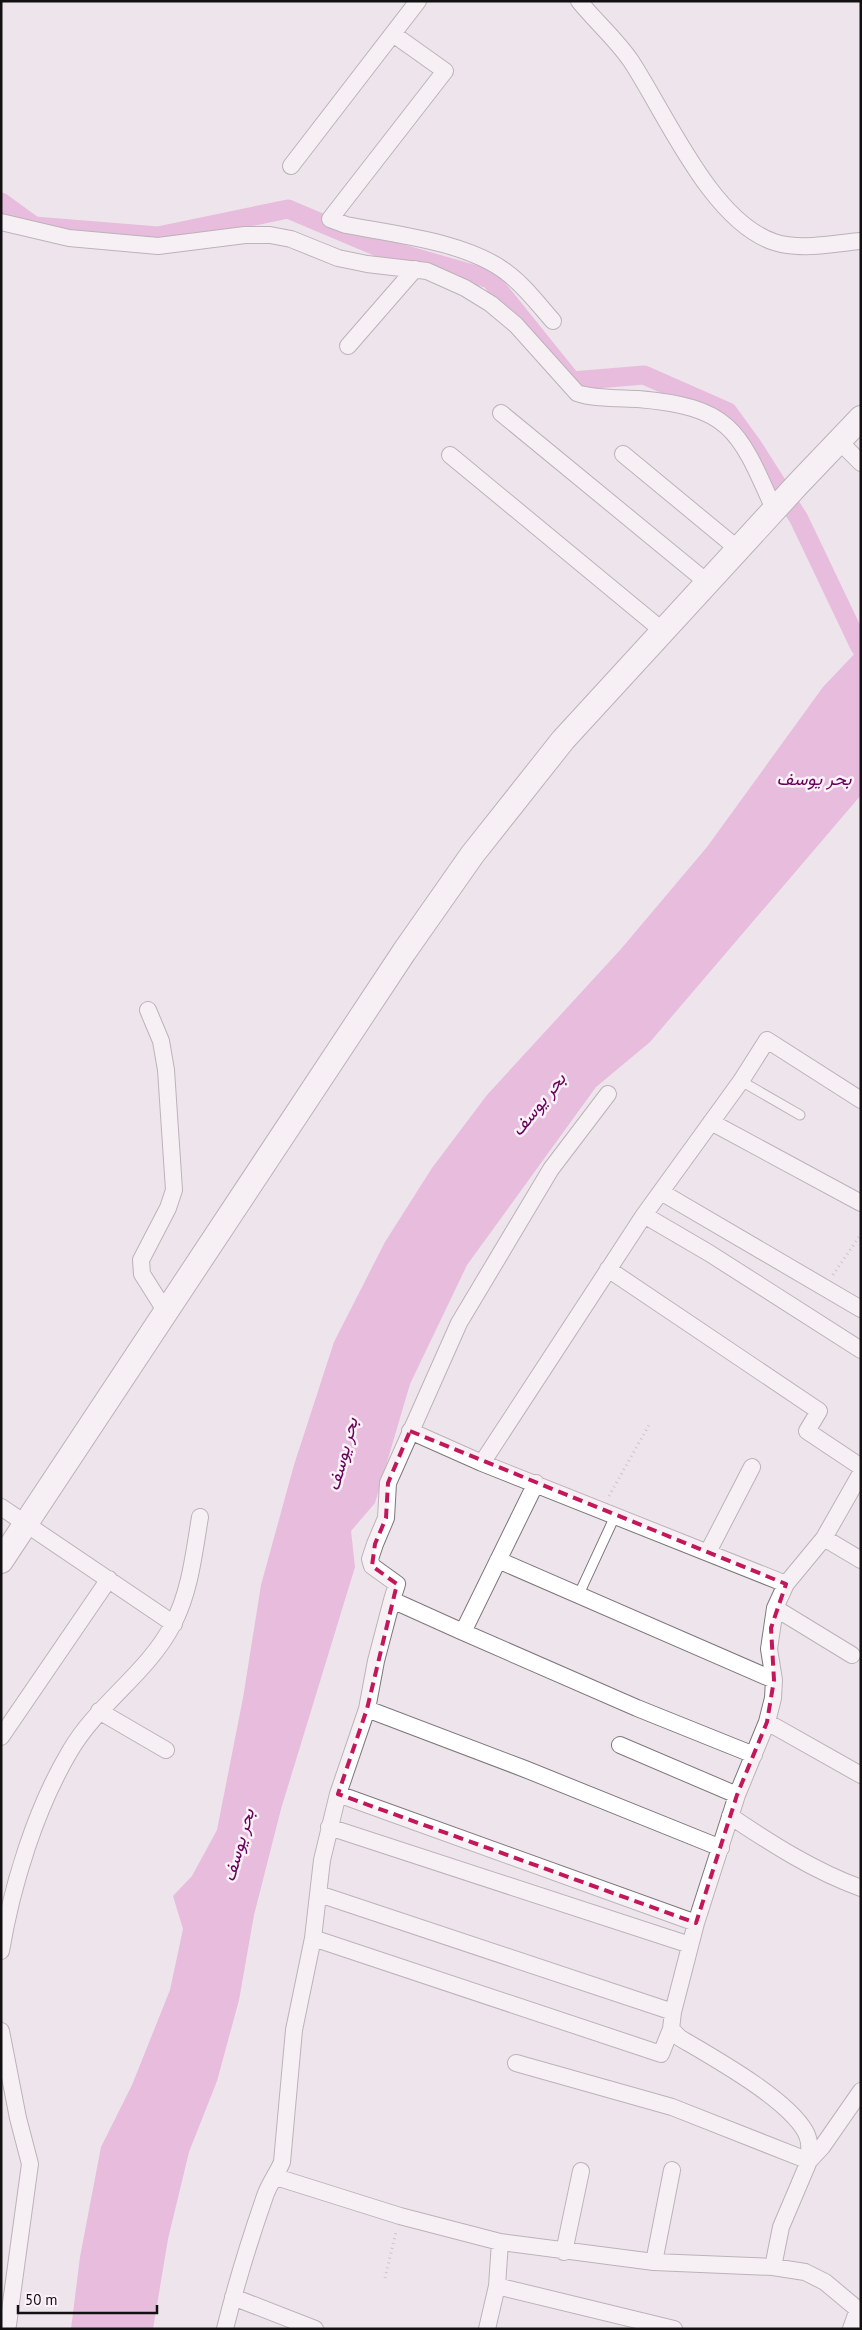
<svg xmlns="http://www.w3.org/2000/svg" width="862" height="2330" font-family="'PT Sans',Vazirmatn,sans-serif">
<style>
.water{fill:#dd8ccc}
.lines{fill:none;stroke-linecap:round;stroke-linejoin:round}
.canal{stroke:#dd8ccc;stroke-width:19}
.lane-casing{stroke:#7f767d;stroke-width:11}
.street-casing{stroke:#7f767d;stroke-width:18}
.secondary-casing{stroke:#7f767d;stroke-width:26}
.path{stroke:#a7a0a5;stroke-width:3;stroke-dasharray:1 4;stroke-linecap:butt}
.lane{stroke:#fff;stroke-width:9}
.street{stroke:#fff;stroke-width:16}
.secondary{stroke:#fff;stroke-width:24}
.marked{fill:none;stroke:#c2185b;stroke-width:4;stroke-dasharray:10 6;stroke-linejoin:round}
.labels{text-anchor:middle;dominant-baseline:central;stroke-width:5;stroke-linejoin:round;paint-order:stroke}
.water-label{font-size:18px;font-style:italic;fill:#68005b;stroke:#fbf1f8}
</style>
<rect width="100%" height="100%" fill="#eee4eb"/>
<path class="water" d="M861,647V795L650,1042L596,1087L467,1265L410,1384L375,1503L351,1531L355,1567L281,1809L254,1915L239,2000L217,2081L189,2152L168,2239L153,2329H71L80,2257L101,2147L132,2085L170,1990L183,1929L173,1896L192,1876L217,1830L243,1698L261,1585L294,1465L334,1342L385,1242L432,1168L487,1095L621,949L707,847L823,687Z"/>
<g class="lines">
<path class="canal" d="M1,202L34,226L158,236L288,209L378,247L490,279L572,381L644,375L728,412L752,445L799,519L860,647"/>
<defs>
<path id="lane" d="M741,1081L800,1115
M579,1594L616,1514"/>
<path id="street" d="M579,1C596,22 616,39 631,61C666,114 711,221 774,242C801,251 834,243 861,241
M393,34L445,71L330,219L346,225C394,234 467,242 506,272C524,285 538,304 553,321
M291,166L418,1
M1,222L69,238L158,246L245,235H270L291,239L338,258L367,264L427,271L465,288L491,304L516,325L577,393C593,399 621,398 638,399C731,407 739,430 774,509
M348,346L415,269
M501,413L708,583
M839,441L861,463
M623,454L738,549
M450,455L663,631
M148,1010L161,1041L166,1070L174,1190L168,1208L141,1260L142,1274L166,1312
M711,1122L861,1203
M661,1192L861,1309
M644,1215L709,1253L861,1350
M608,1269L819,1411L807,1431L861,1467
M410,1431L482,1463L786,1584
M482,1463L644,1215L741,1081L767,1040L861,1100
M536,1483L463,1632L637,1708L754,1755
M1,1507L174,1624
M824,1538L861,1560
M708,1552L752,1467
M498,1560L774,1680
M775,1608L852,1655
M463,1632L392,1600L397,1584L372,1566L370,1559L375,1544L386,1518L388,1483L459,1323L551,1169L608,1094
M367,1709L525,1769L721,1848
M99,1711L166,1750
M767,1722L861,1775
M1,1737L109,1579
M620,1745L737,1795
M338,1794L696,1923
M730,1816C772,1844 814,1871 861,1888
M329,1827L690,1945
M319,1894L673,2012
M313,1938L661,2054L671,2029L673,2012L696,1923L737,1795L767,1722L773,1698L774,1680L769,1649L775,1608L786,1584L824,1538L861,1473
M1,1951C12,1885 36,1808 70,1751C98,1703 148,1673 173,1624C190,1592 194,1553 200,1517
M671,2029L680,2038C714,2058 786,2098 805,2131C811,2141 809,2151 809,2161
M1,2031L18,2118L30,2164L8,2325
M516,2063L672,2107L809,2161
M276,2177L400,2216L500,2242L654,2262L773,2267L805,2272L825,2282L861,2312
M564,2252L581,2171
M654,2262L672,2170
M773,2267L781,2227L809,2161L822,2147L861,2091
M497,2286L674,2329
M233,2297L315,2329
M225,2329C236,2284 250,2239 265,2196C269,2184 277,2174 282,2162L294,2030L313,1938L322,1860L338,1794L367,1709L376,1661L392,1600
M487,2329L497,2286L500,2242
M851,2329L858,2309"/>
<path id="secondary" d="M1,1561L404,952L472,855L563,740L797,485L861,418"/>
</defs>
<use href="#lane" class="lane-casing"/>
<use href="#street" class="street-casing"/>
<use href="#secondary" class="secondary-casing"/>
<path class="path" d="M833,1275L861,1234
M609,1496L649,1425
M385,2278L396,2232"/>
<use href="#lane" class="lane"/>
<use href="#street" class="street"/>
<use href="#secondary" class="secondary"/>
</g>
<path d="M0 0H862V2330H0ZM410,1431L786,1584L771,1628L774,1680L767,1722L737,1795L696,1923L338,1794L367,1709L397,1584L372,1566L375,1544L386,1518L388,1483Z" fill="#eee4eb" fill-opacity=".55" fill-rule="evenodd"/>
<path class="marked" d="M410,1431L786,1584L771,1628L774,1680L767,1722L737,1795L696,1923L338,1794L367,1709L397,1584L372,1566L375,1544L386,1518L388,1483Z"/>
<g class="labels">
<g class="water-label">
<text x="814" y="778">بحر يوسف</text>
<text transform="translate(538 1104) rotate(-51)">بحر يوسف</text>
<text transform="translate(342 1454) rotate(-75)">بحر يوسف</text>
<text transform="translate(238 1845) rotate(-74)">بحر يوسف</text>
</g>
</g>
<rect width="862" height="2330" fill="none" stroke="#131012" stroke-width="5"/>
<path d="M18 2305v8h139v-8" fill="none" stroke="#131012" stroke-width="2.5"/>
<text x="25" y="2305" font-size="15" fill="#131012" stroke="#fbf1f8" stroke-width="4" paint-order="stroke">50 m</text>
</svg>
